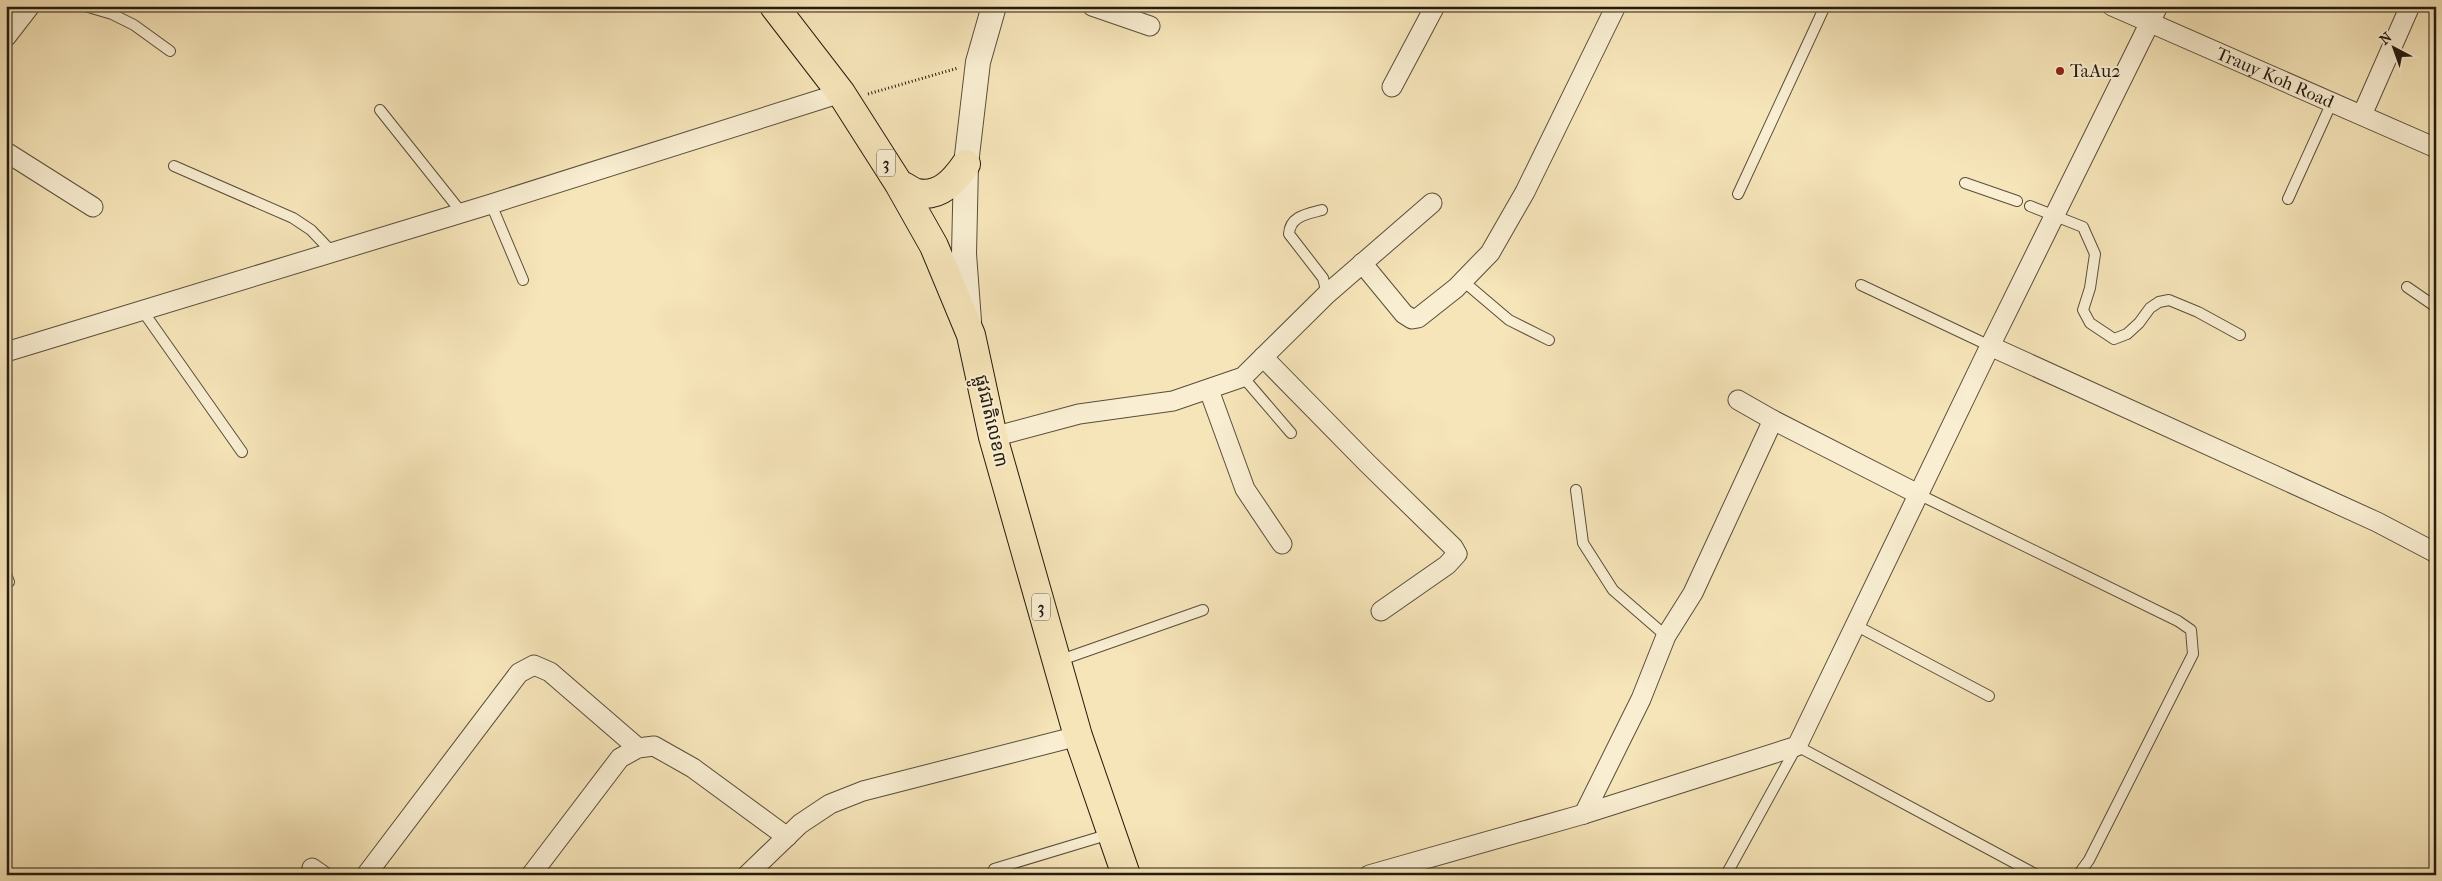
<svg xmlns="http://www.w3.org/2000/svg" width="2442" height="881" font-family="'IM FELL French Canon','Noto Sans Khmer',serif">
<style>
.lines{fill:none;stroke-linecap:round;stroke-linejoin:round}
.service-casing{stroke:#584e3a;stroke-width:12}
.minor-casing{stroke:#584e3a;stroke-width:21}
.tertiary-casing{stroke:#584e3a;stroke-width:26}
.trunk-casing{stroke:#241b0f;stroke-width:30}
.path{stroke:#241b0f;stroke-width:3;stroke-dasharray:1 2.5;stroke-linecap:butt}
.service{stroke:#f9eed2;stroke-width:10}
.minor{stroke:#f9eed2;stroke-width:19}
.tertiary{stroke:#f9eed2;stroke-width:24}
.trunk{stroke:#f6e5b9;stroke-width:28}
.poi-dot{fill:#8f2418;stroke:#f9eed2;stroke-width:2}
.labels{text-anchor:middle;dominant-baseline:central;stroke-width:4;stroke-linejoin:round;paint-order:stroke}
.shield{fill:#f9eed2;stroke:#645a4a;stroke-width:1}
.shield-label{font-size:16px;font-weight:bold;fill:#241b0f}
.poi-label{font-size:18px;fill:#241b0f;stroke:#f9eed2;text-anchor:start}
.street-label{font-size:18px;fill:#241b0f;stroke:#f9eed2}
</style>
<rect width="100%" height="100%" fill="#f6e5b9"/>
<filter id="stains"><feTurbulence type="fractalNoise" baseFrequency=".004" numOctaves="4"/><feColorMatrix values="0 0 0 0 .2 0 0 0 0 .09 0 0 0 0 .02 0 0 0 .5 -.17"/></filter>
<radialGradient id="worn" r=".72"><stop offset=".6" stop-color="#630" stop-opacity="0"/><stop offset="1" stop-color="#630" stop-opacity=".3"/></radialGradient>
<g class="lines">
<defs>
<path id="service" d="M85,6L112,14L134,25L170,51
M380,110L462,213
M174,166L293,218L311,230L332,252
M1965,183L2017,201
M1738,194L1825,6
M2288,199L2332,102
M491,204L523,280
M2030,206L2083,227L2095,254L2090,288L2083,310L2090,323L2114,339L2127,334L2139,323L2150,308L2159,302L2169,300L2198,312L2240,335
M1322,210C1307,214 1290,216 1289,234L1323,278L1327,294
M1463,281L1509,320L1549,340
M1861,285L1990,346
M2407,287L2436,307
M142,310L242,452
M1243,377L1291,433
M1576,490L1583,543L1613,590L1666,636
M1918,494L2178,621L2191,630L2193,654L2089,860L2078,875
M6,574L9,582
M1855,625L1989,696
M1058,661L1203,610
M994,869L1110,834
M1726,875L1797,746L2037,875"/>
<g id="minor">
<path d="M1092,6L1150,26"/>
<path id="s1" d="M2112,6L2436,148"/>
<path d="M6,37L30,6"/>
<path d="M1392,87L1435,6"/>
<path d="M2362,115L2410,6"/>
<path d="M6,152L93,207"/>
<path d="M1362,263L1404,314L1412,319L1418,318L1456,288L1490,253L1525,192L1616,6"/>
<path d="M1990,346L2377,522L2436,553"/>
<path d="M6,352L491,204L841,93"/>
<path d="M1263,357L1367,463L1453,547L1457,554L1447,565L1381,611"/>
<path d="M1209,390L1245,489L1282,544"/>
<path d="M1738,400L1773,420L1918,494"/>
<path d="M993,437L1079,414L1173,401L1243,377L1327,294L1432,203"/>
<path d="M1584,814L1641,699L1666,636L1693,593L1773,420"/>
<path d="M312,868L322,875"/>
<path d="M366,875L519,673L534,665L550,672L638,748"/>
<path d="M531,875L620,758L638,748L654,746L693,768L787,837"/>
<path d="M747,875L800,824L830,804L863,791L1078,736"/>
<path d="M1369,875L1584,814L1797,746L1990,346L2158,6"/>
</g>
<path id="tertiary" d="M969,321L964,254L966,164L978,62L994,6"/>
<path id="trunk" d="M774,6L841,93L899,184L934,246L971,335L993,437L1078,736L1126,875
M899,184C905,186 912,192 917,193C940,198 955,180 966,164"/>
</defs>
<use href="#service" class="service-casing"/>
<use href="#minor" class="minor-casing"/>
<use href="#tertiary" class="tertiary-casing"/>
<use href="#trunk" class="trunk-casing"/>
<path class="path" d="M868,94L958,68"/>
<use href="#service" class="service"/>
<use href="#minor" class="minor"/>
<use href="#tertiary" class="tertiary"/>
<use href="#trunk" class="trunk"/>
</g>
<circle class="poi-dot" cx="2060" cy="71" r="5"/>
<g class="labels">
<g class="shield">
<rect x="877" y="149.5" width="18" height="27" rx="4"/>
<rect x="1032" y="593.5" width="18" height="27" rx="4"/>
</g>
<g class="shield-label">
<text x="886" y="163">3</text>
<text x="1041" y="607">3</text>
</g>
<g class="poi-label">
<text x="2070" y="71">TaAu2</text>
</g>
<g class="street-label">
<text stroke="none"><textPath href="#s1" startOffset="178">Trauy Koh Road</textPath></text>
<text transform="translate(991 421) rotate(77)">ផ្លូវជាតិលេខ៣</text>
</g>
</g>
<rect width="2442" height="881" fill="none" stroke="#f6e5b9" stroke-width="25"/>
<rect x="8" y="8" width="2427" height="866" fill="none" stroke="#241b0f" stroke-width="2.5"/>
<rect x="12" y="12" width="2417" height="856" fill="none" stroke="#241b0f"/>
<g transform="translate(2394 48) rotate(319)" stroke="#f9eed2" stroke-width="4" paint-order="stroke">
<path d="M0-4L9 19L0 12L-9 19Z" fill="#241b0f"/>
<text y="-8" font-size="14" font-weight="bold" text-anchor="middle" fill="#241b0f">N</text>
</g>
<rect width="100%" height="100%" filter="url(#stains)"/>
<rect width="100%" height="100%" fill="url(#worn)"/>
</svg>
